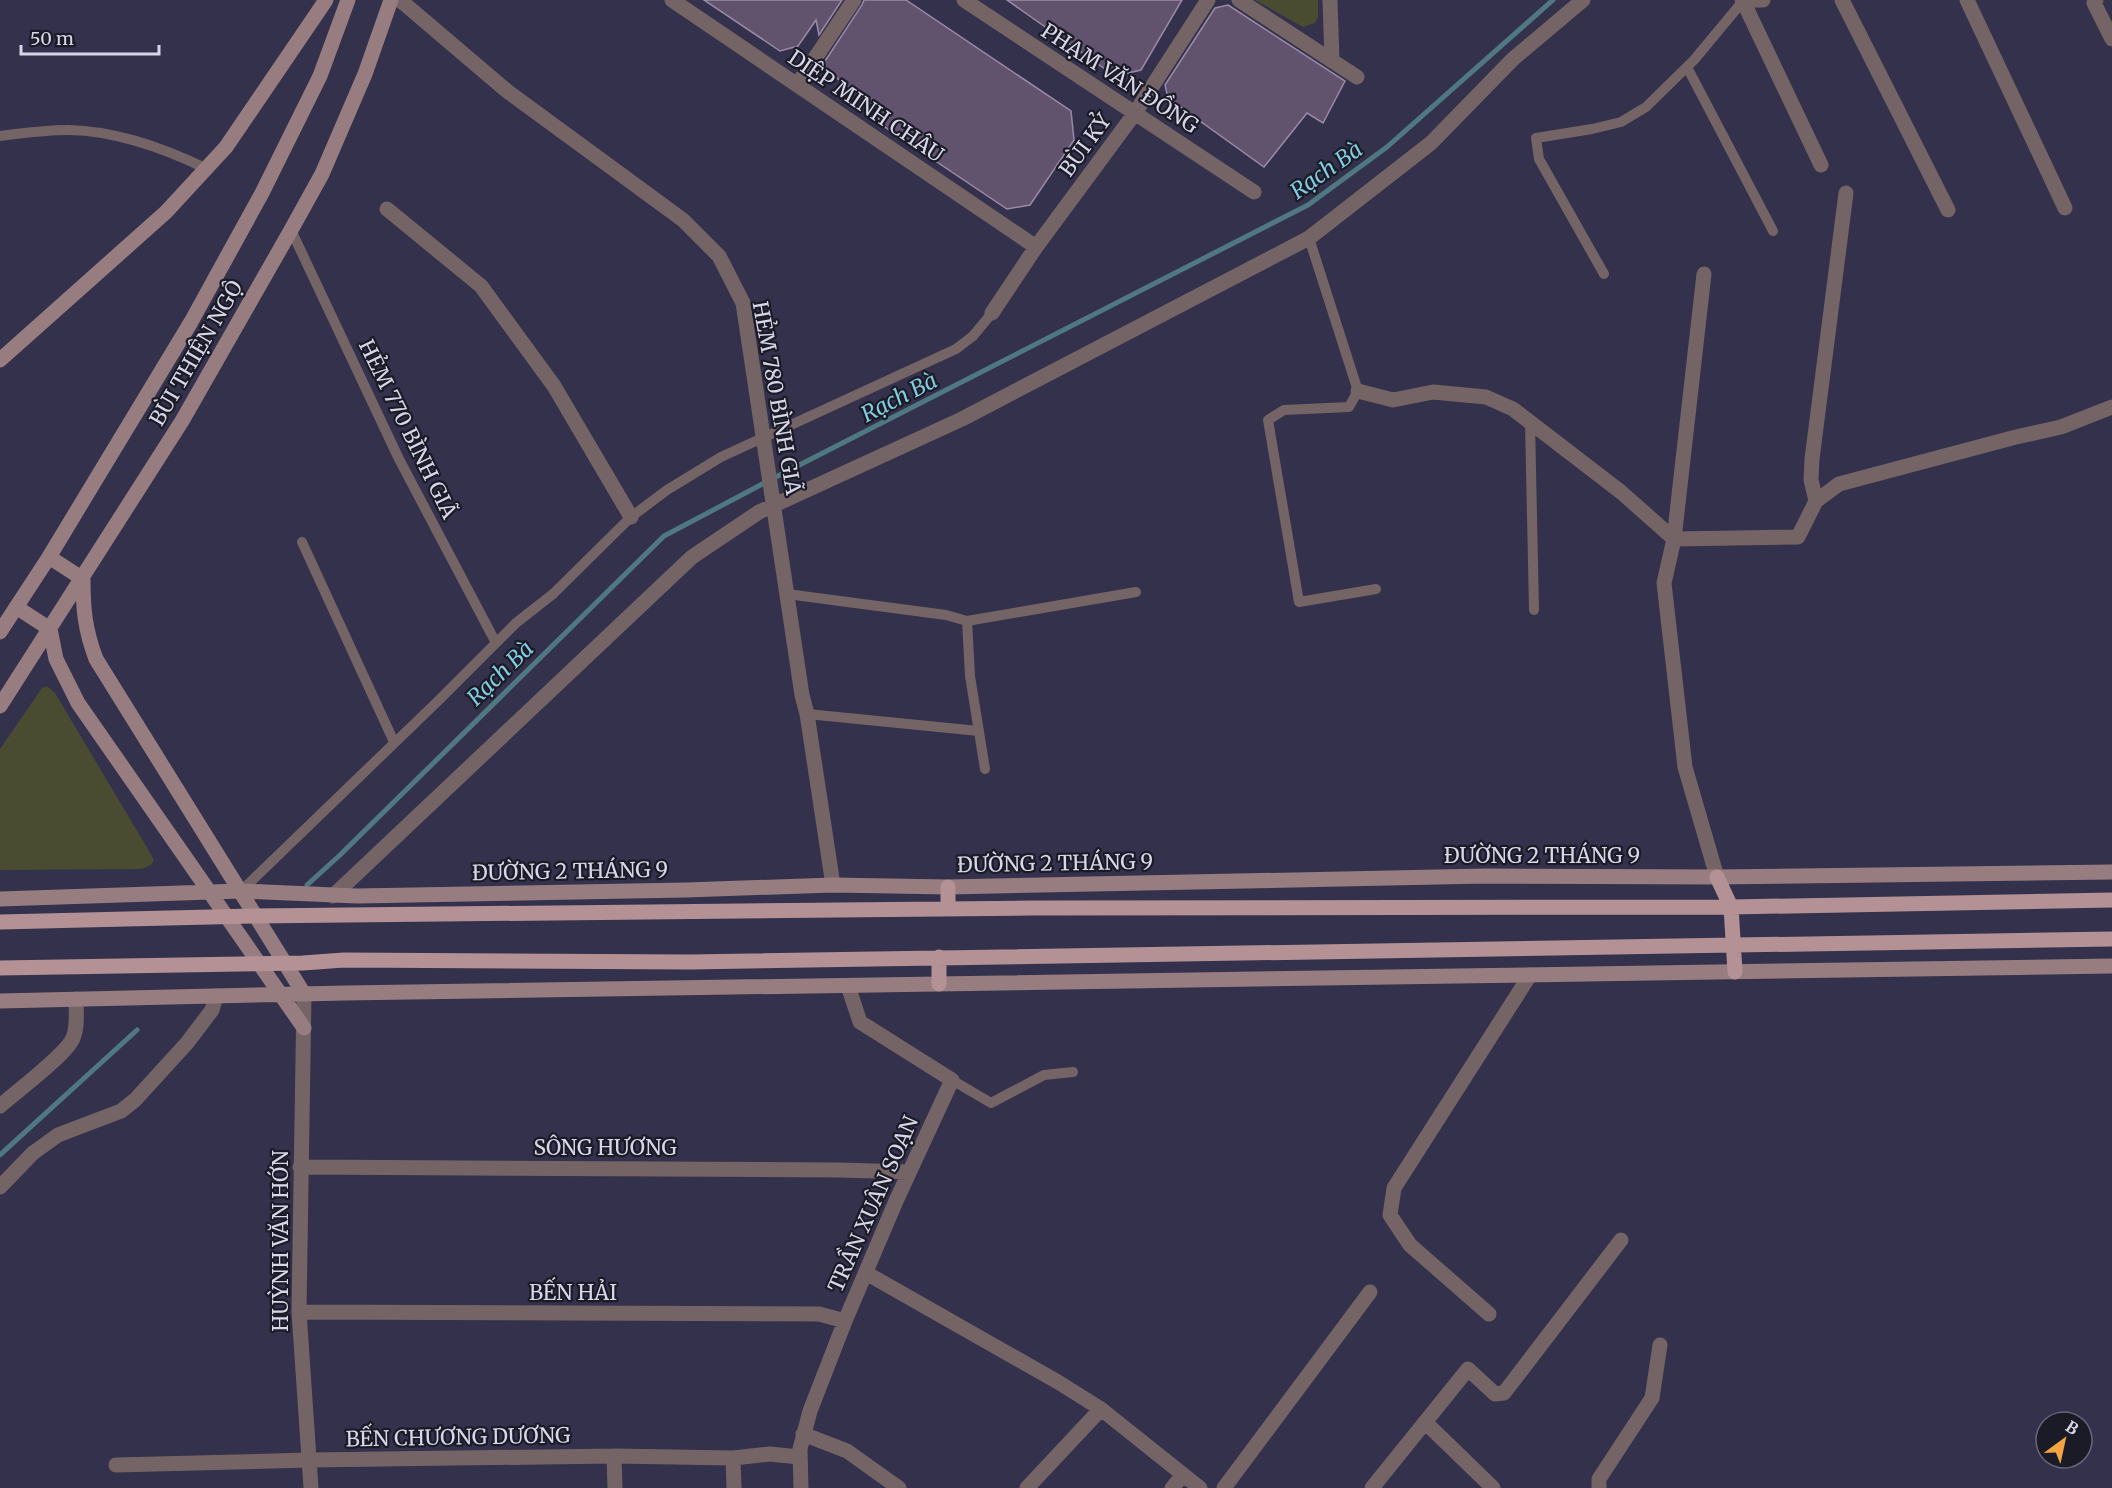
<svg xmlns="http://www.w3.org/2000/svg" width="2112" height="1488" font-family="Merriweather,serif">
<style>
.green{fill:#4a4c32}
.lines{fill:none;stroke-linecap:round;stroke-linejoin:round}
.stream{stroke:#4f7883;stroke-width:5}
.building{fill:#61526e;stroke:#9a8aa8;stroke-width:1.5}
.lane{stroke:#746465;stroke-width:10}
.street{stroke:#746465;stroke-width:15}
.secondary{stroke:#987d80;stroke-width:15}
.primary{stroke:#b39195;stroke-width:15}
.labels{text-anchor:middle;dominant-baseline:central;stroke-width:4.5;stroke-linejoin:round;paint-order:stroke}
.street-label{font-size:21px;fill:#d8d7e9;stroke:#1b1b27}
.water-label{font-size:22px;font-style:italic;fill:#82cbe0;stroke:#1b1b27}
</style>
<rect width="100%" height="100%" fill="#33314c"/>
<path class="green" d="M1255,0H1318V17L1315,23L1303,27Z
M47,686L55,693L152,856L154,860L151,865L142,869L0,870V749L42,688Z"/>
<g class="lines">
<path class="stream" d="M307,885L340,855L664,536L770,480L1308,205L1387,147L1553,0
M0,1155L137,1030"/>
</g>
<path class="building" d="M704,0H842L819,35L816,20L798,46L780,51Z
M864,0H906L1071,111L1074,140L1030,205L1007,209L879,123L878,109L826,70L825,61L862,5Z
M1007,0H1182L1141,70L1115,76Z
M1228,5L1345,81L1323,123L1307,113L1264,167L1168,98L1165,85L1215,8Z"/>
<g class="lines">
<path class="lane" d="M1687,67L1773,231
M0,136C23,133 46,130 69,130C117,131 164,148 207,169
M291,230L399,459L496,643
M1309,238L1358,391L1349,407L1284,410L1268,420L1299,602L1376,589
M1604,274L1539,159L1536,138L1592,129L1621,122L1646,107L1694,60L1743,1
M1530,422L1534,610
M302,542L394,742
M787,594L946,615L967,621L1136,592
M967,621L970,676L985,769
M807,714L979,731
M241,891L438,701L516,623L553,594L631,517L667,490L721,457L956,349L973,336L992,313
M952,1080L991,1103L1044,1075L1073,1072"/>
<path class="street" d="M400,0L507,91L683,220L719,256L743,303L802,695L807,714L833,885
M672,0L1036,247
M964,0L1254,192
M1239,0L1357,77
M1330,0L1332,61
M1742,0H1763
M1842,0L1948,210
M1967,0L2065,208
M2096,0L2094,3L2112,39
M1743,1L1821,165
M797,85L854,0
M387,209L481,286L554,386L631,517
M1704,274L1674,539L1664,583L1685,767L1717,877
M992,313L1036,247L1135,113L1208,0
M1358,391L1393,400L1433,392L1486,397L1513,409L1621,492L1674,539L1798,537L1816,501L1839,484L2016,437L2061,427L2112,407
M1816,501L1811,480L1812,459L1846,193
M333,896L692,557L759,512L962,419L1309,238L1431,143L1513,59L1583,0
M304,994L299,1312L311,1488
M0,1106C16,1092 67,1054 73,1038C78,1026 76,1011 76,999
M300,1167L839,1170L909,1172
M0,1187L33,1153L58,1135L121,1111L135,1100L187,1043L212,1010L216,996
M866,1273L1058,1382L1101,1409L1200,1488
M299,1312L819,1314L845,1321
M1489,1314L1410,1245L1390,1215L1394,1188L1530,975
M1425,1422L1493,1488
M803,1434L847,1451L899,1488
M614,1456L615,1488
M733,1458L734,1488
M116,1465L310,1460L614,1456L733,1458L770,1454L799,1457
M801,1488L800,1449L810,1411L845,1321L896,1201L952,1080L860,1022L848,986
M1027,1488L1101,1409
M1172,1488L1183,1475
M1224,1488L1370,1292
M1372,1488L1468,1369L1495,1394L1504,1393L1621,1240
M1599,1488V1479L1652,1398L1660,1345"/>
<path class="secondary" d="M0,360L166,212L226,147L326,0
M49,557L83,579C83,609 85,630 96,659L304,994
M16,607L50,629L56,659L78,703L304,1028
M0,632L49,557L191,322L262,193L320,76L348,0
M0,706L182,421L291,230L322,174L365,74L391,0
M0,899L241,891L357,896L686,890L833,885L948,887L1486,876L1717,877L2112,872
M0,1001L345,993L2112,966"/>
<path class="primary" d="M1717,877L1731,907L1735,972
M948,887V909
M0,922L253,916L1031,908L1731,907L2112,900
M939,957V984
M0,968L303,963L344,960L691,962L2112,939"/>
</g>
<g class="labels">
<g class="street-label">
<text transform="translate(1120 78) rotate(33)">PHẠM VĂN ĐỒNG</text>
<text transform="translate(866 106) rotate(34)">DIỆP MINH CHÂU</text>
<text transform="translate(1085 145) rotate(-54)">BÙI KỶ</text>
<text transform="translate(196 353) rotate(-60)">BÙI THIỆN NGỘ</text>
<text transform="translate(777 398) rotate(80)">HẺM 780 BÌNH GIÃ</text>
<text transform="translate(408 429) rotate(64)">HẺM 770 BÌNH GIÃ</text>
<text x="1542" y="855">ĐƯỜNG 2 THÁNG 9</text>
<text transform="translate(1055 863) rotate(-1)">ĐƯỜNG 2 THÁNG 9</text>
<text transform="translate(570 871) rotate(-1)">ĐƯỜNG 2 THÁNG 9</text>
<text x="605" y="1147">SÔNG HƯƠNG</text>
<text transform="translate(873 1204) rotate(-66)">TRẦN XUÂN SOẠN</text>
<text transform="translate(280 1241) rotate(-90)">HUỲNH VĂN HỚN</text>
<text x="573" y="1292">BẾN HẢI</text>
<text transform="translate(458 1437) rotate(-1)">BẾN CHƯƠNG DƯƠNG</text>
</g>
<g class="water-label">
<text transform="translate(1326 170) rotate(-35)">Rạch Bà</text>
<text transform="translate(899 397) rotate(-27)">Rạch Bà</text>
<text transform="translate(500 673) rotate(-44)">Rạch Bà</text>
</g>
</g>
<g transform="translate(2064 1440) rotate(33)"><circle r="28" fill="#1b1b27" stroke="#676675" stroke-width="1.5"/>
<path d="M0-4.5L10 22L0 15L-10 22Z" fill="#f3a442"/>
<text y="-9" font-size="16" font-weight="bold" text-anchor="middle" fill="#d8d7e9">B</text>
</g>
<path d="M21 45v9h138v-9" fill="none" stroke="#d8d7e9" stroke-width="3"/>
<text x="30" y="45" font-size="18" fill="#d8d7e9" stroke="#1b1b27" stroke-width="4.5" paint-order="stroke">50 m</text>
</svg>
